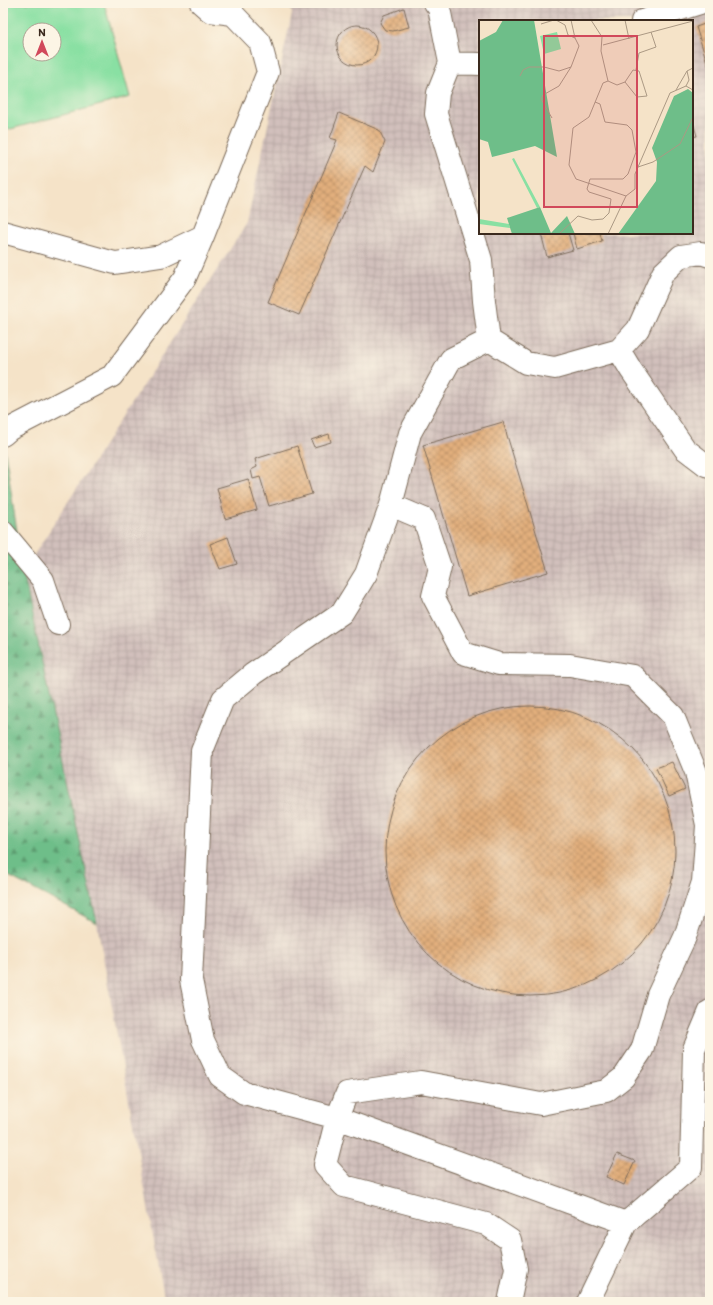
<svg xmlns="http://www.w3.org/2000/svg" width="713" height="1305" font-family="Itim,sans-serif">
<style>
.industrial{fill:url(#industrial-grid);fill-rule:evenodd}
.green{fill:#89e0a3;stroke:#628560;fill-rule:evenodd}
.forest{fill:url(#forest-firs);stroke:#547454}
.building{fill:url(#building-cross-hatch)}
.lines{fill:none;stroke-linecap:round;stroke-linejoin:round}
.minor-casing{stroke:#7c6b5a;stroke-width:24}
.minor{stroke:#fff;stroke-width:22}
.inset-road{fill:none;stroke:#ab9984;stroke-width:1}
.view{fill:#d1495b;fill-opacity:0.15;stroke:#d1495b;stroke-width:2}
.inset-edge{fill:none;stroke:#3b2a1e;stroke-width:2}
</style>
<defs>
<pattern id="industrial-grid" width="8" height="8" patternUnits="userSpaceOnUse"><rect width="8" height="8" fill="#d1c0bc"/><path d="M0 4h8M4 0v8" fill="none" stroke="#b4a5a1"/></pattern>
<pattern id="forest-firs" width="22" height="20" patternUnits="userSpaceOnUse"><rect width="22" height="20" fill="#6ebe89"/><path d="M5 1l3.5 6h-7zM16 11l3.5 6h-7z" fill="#5c9b6f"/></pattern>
<pattern id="building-cross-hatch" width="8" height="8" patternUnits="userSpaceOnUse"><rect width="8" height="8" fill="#e2af7d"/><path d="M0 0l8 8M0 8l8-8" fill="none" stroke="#b88f66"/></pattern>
</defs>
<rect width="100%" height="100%" fill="#fcf5e5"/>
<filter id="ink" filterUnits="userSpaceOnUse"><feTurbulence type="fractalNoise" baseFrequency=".025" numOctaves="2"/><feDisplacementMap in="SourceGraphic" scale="8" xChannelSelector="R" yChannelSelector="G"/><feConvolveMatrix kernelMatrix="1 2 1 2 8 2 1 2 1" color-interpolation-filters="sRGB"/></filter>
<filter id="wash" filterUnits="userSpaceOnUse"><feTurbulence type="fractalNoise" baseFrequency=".012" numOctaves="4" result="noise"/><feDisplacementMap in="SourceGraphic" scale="16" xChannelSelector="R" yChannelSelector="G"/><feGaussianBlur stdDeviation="0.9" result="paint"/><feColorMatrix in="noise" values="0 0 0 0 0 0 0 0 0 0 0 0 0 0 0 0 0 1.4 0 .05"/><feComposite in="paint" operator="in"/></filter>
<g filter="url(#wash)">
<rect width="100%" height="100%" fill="#f5e3c8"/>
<path class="industrial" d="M289,3H710V1302H165L97,923L23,572L247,223L292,13ZM480,21H692V233H480Z"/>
<path class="green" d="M3,3H104L130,97L3,131ZM30,30H54V54H30Z"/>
<path class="forest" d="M3,437L23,572L97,923L3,873Z"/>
<g id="blocks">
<path class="building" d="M404,8L409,27L393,31L385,30L380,23L384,15Z
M710,22V72L696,27Z
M337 45a20 20 0 1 1 40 0a20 20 0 1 1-40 0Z
M339,113L379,130L385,142L373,172L365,166L299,315L268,302L337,140L330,138Z
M692,119L697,136L692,137Z
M541,233H568L573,250L547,257Z
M573,233H600L602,241L577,249Z
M503,422L548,572L467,596L423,445Z
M329,434L331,442L314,447L311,440Z
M297,446L312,494L269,506L260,477L253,479L251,470L257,467L255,459Z
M248,479L257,510L225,519L217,488Z
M228,537L237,564L220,569L210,544Z
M385 851a145 145 0 1 1 290 0a145 145 0 1 1-290 0Z
M672,762L685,789L669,796L656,768Z
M617,1154L635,1161L624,1185L606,1177Z"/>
</g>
</g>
<g filter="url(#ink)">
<use href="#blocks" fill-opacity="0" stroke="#7c6b5a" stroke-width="1"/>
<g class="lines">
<defs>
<path id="minor" d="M201,3L210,11L233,14
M435,3L439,8L450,63L438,93L436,114L481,260L484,301L489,340L451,359L410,433L391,505L366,574L342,613L253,674L223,699L202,751L191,980L203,1040L220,1076L244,1093L337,1118L626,1223
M642,21L700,3
M450,63L480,64
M3,232L115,263L161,256L203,236L268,72L260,42L233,14L231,3
M489,340L526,363L555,368L619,350L638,329L663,273L681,256L701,253L710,256
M619,350L631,370L685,449L706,465L710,466
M3,435L10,429L112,376L185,278L203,236
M391,505L424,519L440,567L433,596L463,653L499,664L570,665L633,676L673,716L696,772L707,825L703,882L685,937L658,995L642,1050L624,1077L606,1091L541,1104L421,1082L347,1093L337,1118L325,1165L344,1186L486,1224L510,1240L516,1269L509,1302
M3,532L43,580L58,624
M588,1302L626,1223L691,1167L694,1049L710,1011"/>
</defs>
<use href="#minor" class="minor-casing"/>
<use href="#minor" class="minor"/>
</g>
</g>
<g transform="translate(479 20)">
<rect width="214" height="214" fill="#f5e3c8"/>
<path d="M78,12L82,29L65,34L61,16ZM35,138L61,187L58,188L33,139ZM0,199L30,204L31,208L0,204Z" fill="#89e0a3"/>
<path d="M24,0H55L78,137L56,126L13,137L9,122L0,119V21L17,12ZM209,69L214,73V214H139L177,161L178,142L173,128L195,76ZM61,187L72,213L88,196L96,214H33L28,198Z" fill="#6ebe89"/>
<path class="inset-road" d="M77,0L86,5L89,15L96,18M112,0L123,17L122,31L129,61L124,63L110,97L94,108L90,145L97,159L147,176M146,0L150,19M62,4L75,0M124,25L214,1M157,50L160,33L177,27L172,12M41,56L44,50L50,47H65L80,51L92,47L100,26L96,18L92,0M129,61L138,65L146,62L154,50L160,51L168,76L158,77L146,62M207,66L210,60L208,51M197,70L208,51L214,48M73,98L62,79L64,75L80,66L92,47M159,147L174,142L201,124L214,97M80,214L99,196L113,200L124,199L130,193L132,179L110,172L108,169L111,159H144L149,154L157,132L153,110L148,105L126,102L121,84L116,82M129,214L147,176L156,169V154L191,73L207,66L214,70"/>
<path class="view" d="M65,16H158V187H65Z"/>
<rect width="214" height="214" class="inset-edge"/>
</g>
<rect width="713" height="1305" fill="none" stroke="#fcf5e5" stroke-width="16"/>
<g transform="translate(42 42)"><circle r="19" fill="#fcf5e5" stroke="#afa495"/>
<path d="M0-3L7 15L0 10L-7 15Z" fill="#d1495b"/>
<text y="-6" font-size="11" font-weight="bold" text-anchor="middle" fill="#3b2a1e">N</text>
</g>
</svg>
